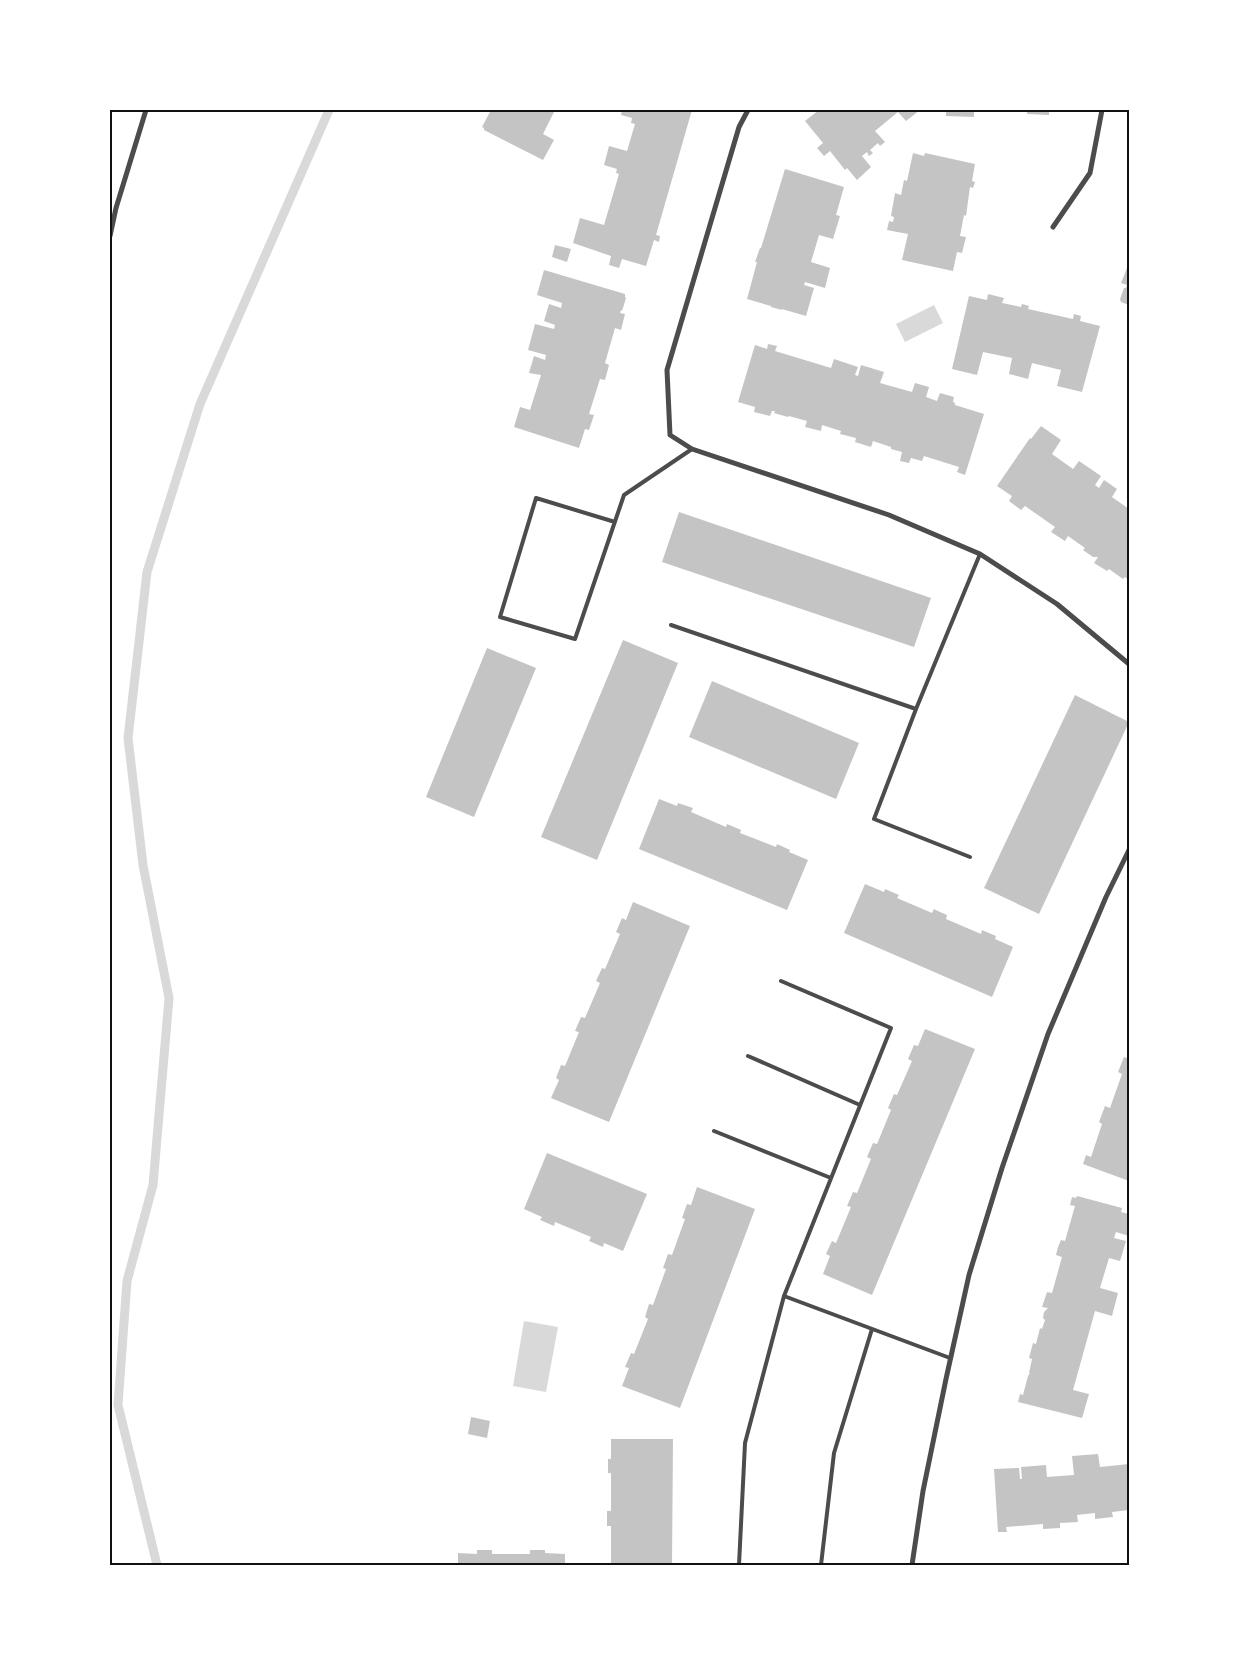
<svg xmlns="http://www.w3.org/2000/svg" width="1239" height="1675" font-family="Lora,serif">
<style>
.water{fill:#d9d9d9}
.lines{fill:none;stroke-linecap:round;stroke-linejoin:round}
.stream{stroke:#d9d9d9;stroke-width:9}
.building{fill:#c4c4c4}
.service{stroke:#4c4c4c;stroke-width:4}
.minor{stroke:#4c4c4c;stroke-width:5}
.neatline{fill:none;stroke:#111;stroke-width:2}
</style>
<rect width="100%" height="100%" fill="#fff"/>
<path class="water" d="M934,305L943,323L905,342L896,324Z
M524,1321L558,1327L546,1392L513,1386Z"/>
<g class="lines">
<path class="stream" d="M157,1565L118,1405L127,1281L153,1185L169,998L143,865L128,738L147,572L200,404L329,110"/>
</g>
<path class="building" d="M491,110H555L543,134L554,140L543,160L484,130V128L482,127Z
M622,110H692L656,235L660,236L659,242L654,240L646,266L622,259L619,268L609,265L611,256L573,243L580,218L604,225L619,174L616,173L617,169L604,165L609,146L627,151L635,124L631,123L632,118L621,115Z
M819,110H920L906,121L898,112L875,131L885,142L880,146L878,143L870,150L873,153L869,156L867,152L862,156L871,167L857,180L847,168L845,170L830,151L824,156L817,148L823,143L805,121Z
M946,110H974V117L946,116Z
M1027,110H1049V115L1027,114Z
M913,153L924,156L925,153L975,164L972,181L975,182L973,188L970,187L966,216L964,215L960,236L966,237L962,253L957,252L953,271L902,260L908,234L887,230L889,221L893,222L894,217L891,216L895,193L901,195L904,180L907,181Z
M785,169L844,187L836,215L840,216L833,239L819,235L811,262L830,268L825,288L805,282L804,285L814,288L806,316L782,309V310L771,307V306L747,299L757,262H755L760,248H761Z
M555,245L571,249L567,262L552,257Z
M1127,268L1129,269V305L1121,302L1120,299L1124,288H1126L1127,285L1121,283Z
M544,270L625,294V297L626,298L622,311L621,310L620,313L625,314L621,330L615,328L605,363L609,365L605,380L600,379L589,414L594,415L589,430L585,429L579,448L514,427L520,407L530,410L541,375L529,373L534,356L545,360L546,355L528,350L535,324L554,329L555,325L544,321L549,304L561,308L562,303L537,295Z
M988,294L1004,298L1002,303L1021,307L1022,304L1029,306L1028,309L1073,319L1074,314L1081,316L1080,321L1100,326L1082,392L1057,386L1061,370L1032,363L1028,379L1009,374L1012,358L983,352L977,375L952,369L969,296L987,300Z
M768,344L777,346L775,351L831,368L834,359L858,367L855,375L858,376L861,365L884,372L880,383L912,392L915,383L929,387L926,397L937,401L940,393L954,397L953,402L955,403V405L984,414L965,475L957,472L959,467L924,456L922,461L911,458L909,463L900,461L902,452L891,449V447L873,441L871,447L855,442L856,438L840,434L841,431L822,425L821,431L805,427L807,421L789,416L788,417L774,413L775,411H772L770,416L754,412L755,407L738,402L755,345L767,349Z
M1041,426L1061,440L1052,454L1073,469L1079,461L1101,476L1095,485L1099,488L1104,480L1117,489L1112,497L1129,509V580L1125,577L1123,579L1109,569L1107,571L1094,563L1098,557H1093L1083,550L1085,548L1068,536L1065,541L1051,532L1055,527L1025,506L1021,510L1009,501L1012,496L997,486L1030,438L1031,439Z
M679,512L931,598L914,647L662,562Z
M623,640L678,663L597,860L541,837Z
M487,648L536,668L474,817L426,797Z
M712,681L859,743L836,799L689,737Z
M1075,695L1129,722L1039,914L984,888Z
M659,799L677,806L678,803L693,808L691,812L726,827L727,824L741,830L740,833L776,847L777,844L790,850L789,852L808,860L787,910L639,849Z
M865,884L884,892L885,889L899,895L897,898L932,913L934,909L940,912L947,915L946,919L981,934L982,930L996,936L995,939L1013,947L992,997L844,933Z
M633,902L690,926L609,1122L551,1098L559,1080L556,1078L561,1065L565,1066L579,1032L575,1031L581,1017L585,1018L600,983L596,981L602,968L605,969L620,934L616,932L622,918L626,920Z
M925,1029L975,1049L872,1295L823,1274L830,1256L826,1254L832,1241L836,1243L851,1207L847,1206L853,1192L857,1193L871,1159L867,1157L873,1143L877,1144L891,1110L888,1108L894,1094L897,1095L912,1061L908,1059L914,1045L918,1046Z
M1124,1057L1129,1059V1181L1083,1164L1086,1155L1091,1157L1102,1124L1099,1122L1105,1106L1110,1108L1122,1074L1118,1072Z
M547,1153L647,1194L623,1251L604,1243L603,1247L589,1241L591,1237L555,1222L554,1226L540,1220L542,1217L524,1209Z
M697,1187L755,1209L680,1408L622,1386L629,1368L625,1367L631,1353L634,1354L648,1319L645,1317L649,1304L653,1305L666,1269L663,1268L668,1254L672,1255L685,1219L682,1218L687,1204L691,1205Z
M1077,1196L1122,1208L1121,1212L1129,1214V1236L1116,1232L1114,1238L1126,1241L1120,1261L1109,1258L1100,1288L1118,1293L1112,1316L1095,1311L1073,1390L1089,1394L1082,1418L1018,1402L1020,1394L1023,1395L1028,1376L1030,1373H1029L1032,1359L1029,1358L1033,1343L1036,1344L1040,1328L1042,1329L1045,1320L1043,1318L1044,1312L1048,1308L1042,1307L1047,1292L1052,1293L1062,1257L1056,1255L1058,1247L1061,1240L1065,1241L1075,1206L1070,1205L1072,1197L1076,1198Z
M471,1417L490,1421L487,1438L468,1434Z
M611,1439H673L672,1565H611V1526H607V1511H611V1473H608V1459H611Z
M1098,1454L1100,1467L1129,1464V1510L1112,1512L1113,1517L1095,1519V1513L1077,1515L1078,1522L1060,1523V1528L1043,1529V1524L1006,1527L1007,1532H998L994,1469L1019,1468L1020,1479H1022L1021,1467L1046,1465L1047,1477L1074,1475L1072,1456Z
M477,1550H492V1554H530V1550H545V1553L565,1554V1565H458V1553L477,1554Z"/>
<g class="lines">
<path class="service" d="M615,522L536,498L500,617L575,639L624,495L692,449
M671,625L916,709L980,554
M916,709L874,819L970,857
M748,1056L860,1105
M714,1131L831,1178
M784,1296L950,1358
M739,1565L745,1443L784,1296L891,1028L781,981
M821,1565L834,1453L872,1329"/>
<path class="minor" d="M748,110L739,127L667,370L670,435L692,449L889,515L980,554L1057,604L1129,664
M1053,227L1090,173L1102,110
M110,236L116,208L146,110
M912,1565L923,1491L946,1379L969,1275L1002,1168L1048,1034L1106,897L1129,850"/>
</g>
<rect width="1239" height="1675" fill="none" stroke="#ffffff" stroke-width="222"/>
<rect x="111" y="111" width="1017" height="1453" class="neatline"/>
</svg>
